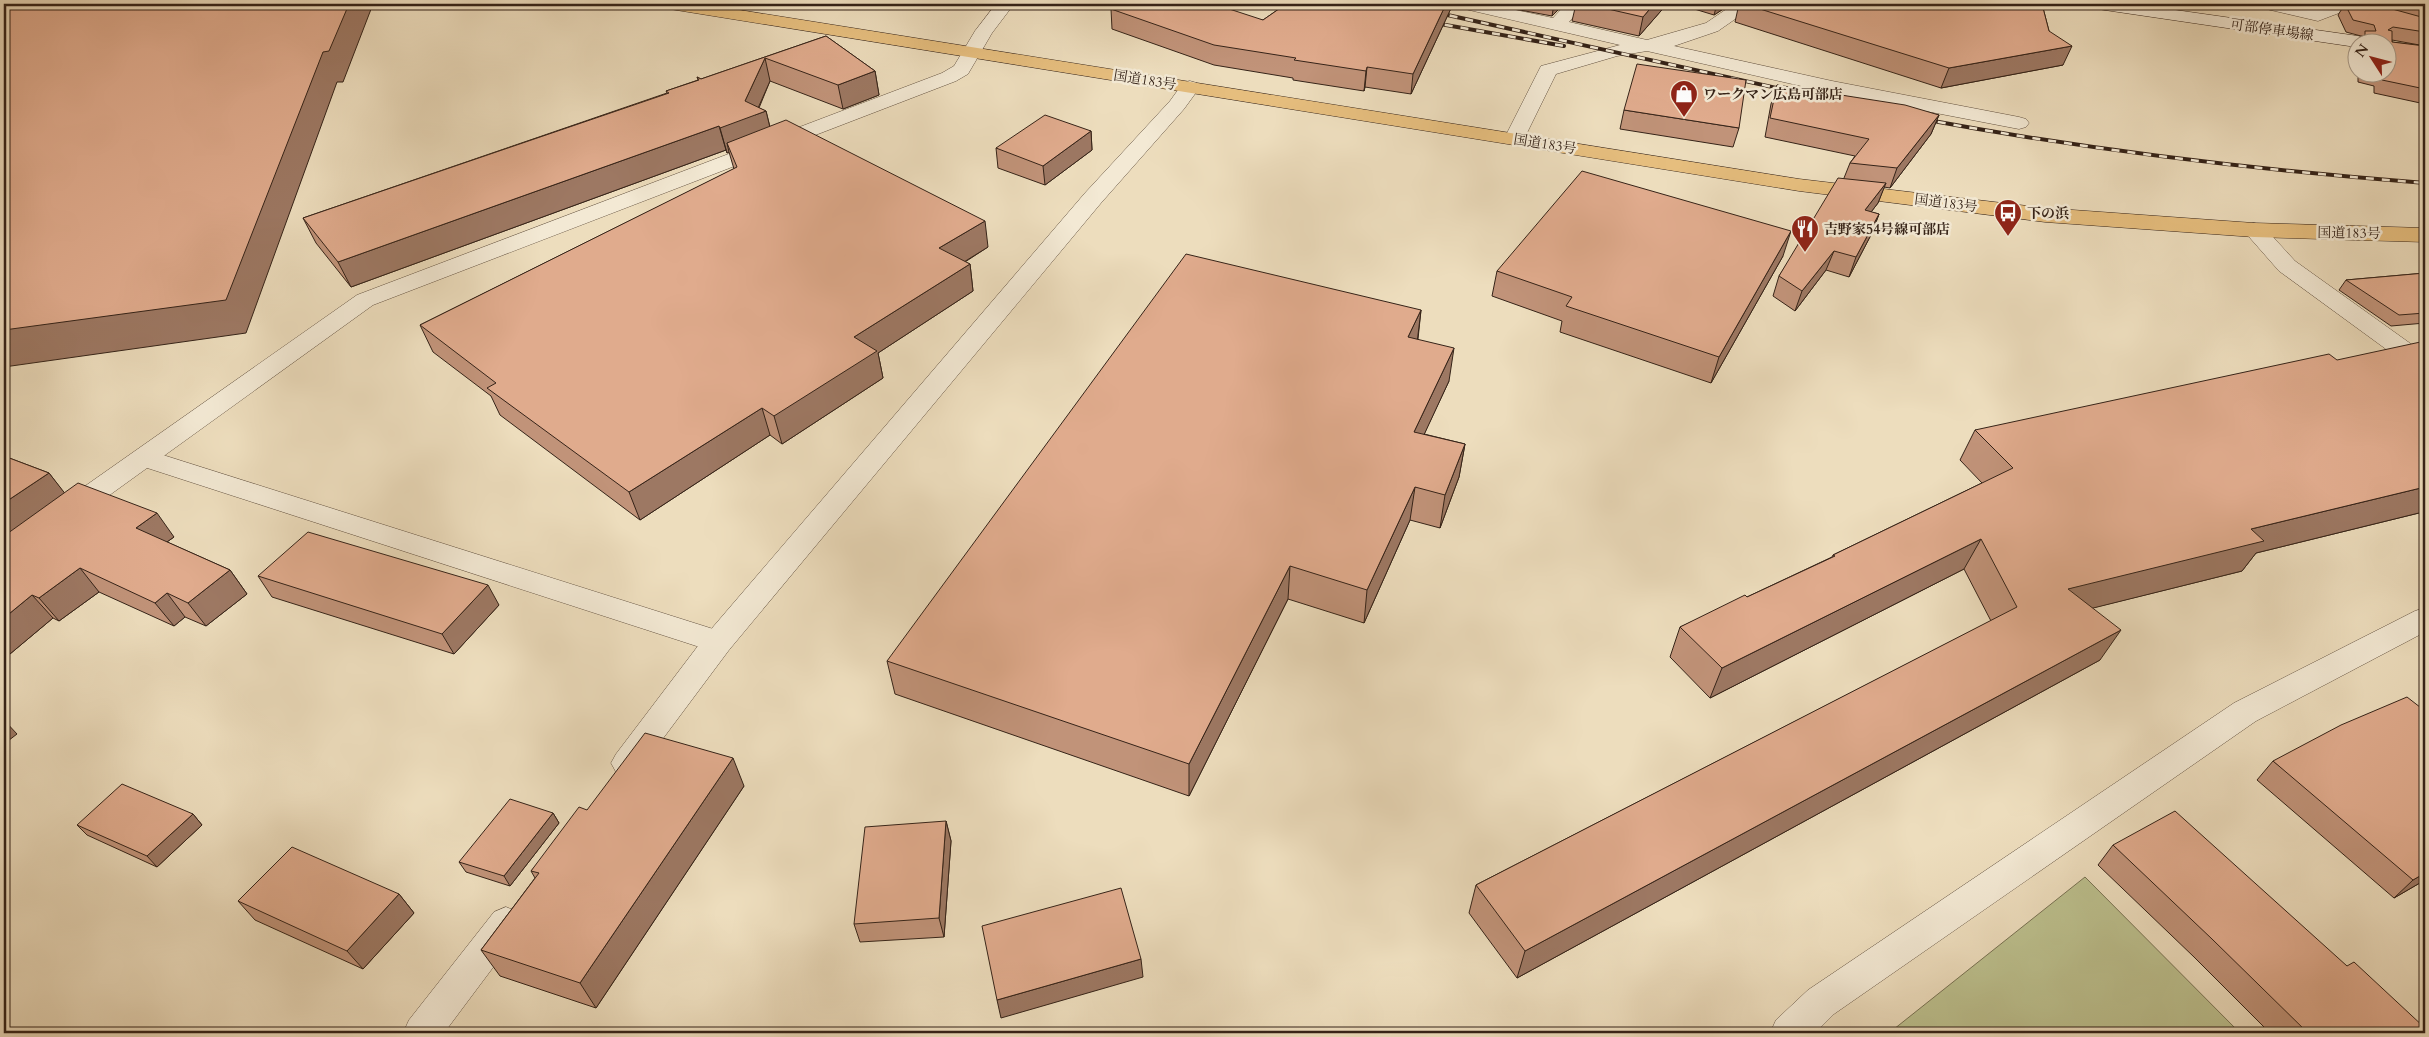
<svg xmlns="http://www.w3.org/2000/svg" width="2429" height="1037" font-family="Cardo,'Noto Serif JP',serif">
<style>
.green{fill:#bcc08e;stroke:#787253}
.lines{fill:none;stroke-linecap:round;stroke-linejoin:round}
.lane-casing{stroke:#635241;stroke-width:1}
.street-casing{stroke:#635241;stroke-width:1}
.secondary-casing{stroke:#352318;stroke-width:1}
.highway-casing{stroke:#352318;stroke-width:1}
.lane{fill:#f3e9d4;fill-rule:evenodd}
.street{fill:#f3e9d4;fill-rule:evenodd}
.secondary{fill:#f3e9d4;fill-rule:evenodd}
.highway{fill:#e6be7e;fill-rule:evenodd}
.rail-casing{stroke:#352318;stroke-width:4}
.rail{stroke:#f3e9d4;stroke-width:2.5;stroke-dasharray:8;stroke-linecap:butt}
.wall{fill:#c19379;stroke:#352318}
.shaded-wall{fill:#9d7863;stroke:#352318}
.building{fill:#e0ab8d;stroke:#352318}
.labels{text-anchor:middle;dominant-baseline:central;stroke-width:5;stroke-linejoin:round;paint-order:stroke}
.far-street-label{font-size:14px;fill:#352318;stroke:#f3e9d4}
.far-poi-label{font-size:14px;font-weight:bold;fill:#352318;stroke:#f3e9d4;text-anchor:start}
</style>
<rect width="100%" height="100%" fill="#edddbd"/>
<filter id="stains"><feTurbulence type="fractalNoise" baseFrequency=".004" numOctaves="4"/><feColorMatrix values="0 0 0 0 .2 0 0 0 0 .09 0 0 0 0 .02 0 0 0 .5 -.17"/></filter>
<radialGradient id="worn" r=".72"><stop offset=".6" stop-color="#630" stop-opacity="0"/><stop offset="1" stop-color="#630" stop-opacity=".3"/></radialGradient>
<path class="green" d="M2085,877L2240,1033H1889Z"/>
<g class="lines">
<defs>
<path id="lane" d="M144,449L729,634L733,642L729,650L718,653L135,464L131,458L135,452Z"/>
<path id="street" d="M996,4H1014L992,33L968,74L956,81L373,305L14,564L4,567V543L357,295L942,73L954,66L975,31Z
M1456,4H1487L1553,18L1566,4H1584L1569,22L1647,40L1706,23L1734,4H1754L1751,8L1718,31L1674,46L1832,81L2019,117L2026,119L2029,123L2026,127L2019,129L1832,93L1647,51L1617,56L1556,74L1524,139L1521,143L1514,145L1507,143L1504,139L1541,66L1620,45L1465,9L1459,8Z
M2259,4H2289L2316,10L2330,4H2352L2380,8L2425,20V31L2378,18L2339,13L2318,21L2262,8Z
M1190,81L1197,83L1200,87L1184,109L1101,203L729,650L638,772L627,776L616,772L611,763L616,754L707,634L1085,193L1170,101L1183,83Z
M2254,223L2262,225L2295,261L2425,354V374L2416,371L2279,271L2243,230L2246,225Z
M2425,608V632L2256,721L1834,1014L1815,1033H1770L1776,1020L1808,990L2234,703L2415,611Z
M506,907L518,912L524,923L518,934L444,1033H403L409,1020L494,912Z"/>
<path id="secondary" d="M2089,4H2133L2358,36L2365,38L2367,42H2356V47L2098,9L2092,8Z"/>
<path id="highway" d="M661,4H702L1799,179L2045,208L2254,223L2425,228V242L2254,237L2045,222L1799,191L670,9L664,8Z"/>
</defs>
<use href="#lane" class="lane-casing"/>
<use href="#street" class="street-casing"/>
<use href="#secondary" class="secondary-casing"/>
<use href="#highway" class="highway-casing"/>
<use href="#lane" class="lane"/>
<use href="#street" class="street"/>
<use href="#secondary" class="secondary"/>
<use href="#highway" class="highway"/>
<defs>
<path id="rail" d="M1434,12L1790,91
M1429,22L1564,46
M1922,119C2089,150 2256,170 2425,183"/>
</defs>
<use href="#rail" class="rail-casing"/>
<use href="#rail" class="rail"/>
</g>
<path class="wall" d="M1286,4H1453L1411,94L1365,87L1364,91L1293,80V78L1214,65L1112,29L1111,9L1263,20Z
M1488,4H1564L1552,16Z
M1576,4H1667L1639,36L1572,21Z
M1678,4H1731L1714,15Z
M1739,4H2042L2049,31L2063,65L1941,88L1735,22Z
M2295,4H2326L2316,8Z
M2345,4L2385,7L2363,4H2425V46L2392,40V42L2425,46V104L2374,93V86L2358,82V72H2386V42H2357L2361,36L2346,32L2338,15Z
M826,36L875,71L879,95L843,109L770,81L759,108L766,111L770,127L988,247L965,262L970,264L973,291L878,353L883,378L782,444L770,435L640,520L500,415L491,396L433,352L420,325L734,169L729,152L727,153L726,150L351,287L316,243L303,218L667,93L666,91L698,80L697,77L701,79Z
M2356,43V55L2353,48Z
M1777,85L1939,115L1931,134L1890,188L1884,187L1878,203L1871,212L1879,214L1872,233L1849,277L1826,270L1795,311L1773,296L1779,276L1844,178L1850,163L1855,156L1765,137L1771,104Z
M1624,110L1739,128L1733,147L1620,129Z
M1091,131L1092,150L1045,185L998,168L996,148Z
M1783,256L1711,383L1560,332L1562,321L1492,296L1497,271Z
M2425,273V323L2391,326L2339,290L2346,280Z
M1421,310L1418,339L1449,381L1424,434L1465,444L1459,477L1440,528L1410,520L1364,623L1288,599L1189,796L895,694L887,661Z
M1975,430L2423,512L2256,553L2242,571L2092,608L2100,660L1517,978L1469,913L1476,885L1991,621L1964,569L1710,698L1670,657L1680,627L1747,597L1832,557L1833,555L1982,483L1960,460Z
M4,456L49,473L64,493L174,537L167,542L230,570L247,594L206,626L185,617L174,626L99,592L59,621L53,618L4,659Z
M258,576L499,605L454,654L272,597Z
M2273,761L2425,880L2394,898L2257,780Z
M744,786L596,1008L500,976L481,950L535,878L531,871L587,810Z
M553,813L559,823L510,886L466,872L459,862Z
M193,814L202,825L157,867L87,835L77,825Z
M946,821L951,841L944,937L860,942L854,924Z
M2113,845L2347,966L2425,1033H2270L2194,957L2098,865Z
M399,894L414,913L363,969L255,920L238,901Z"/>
<path class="shaded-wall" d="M349,4H373L343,82H337L246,333L4,367V330L323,52Z
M1446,4H1453L1411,94L1413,74Z
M1554,4H1564L1552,16Z
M1654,4H1667L1639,36L1643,17Z
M1717,4H1731L1714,15Z
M2318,4H2326L2316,8Z
M2072,46L2063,65L1941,88L1949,68Z
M765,58L770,81L755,115L766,111L772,136L727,143L729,152L727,153L720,128L745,101Z
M1367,67L1365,87L1364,91L1366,71Z
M875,71L879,95L843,109L838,85Z
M1939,115L1931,134L1890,188L1897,168Z
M719,126L726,150L351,287L338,262Z
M1091,131L1092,150L1045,185L1043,166Z
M1886,183L1878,203L1858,229L1865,210Z
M1879,214L1872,233L1849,277L1856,257Z
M985,221L988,247L943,275L939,248Z
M1791,231L1783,256L1711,383L1719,357Z
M1834,251L1826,270L1795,311L1802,291Z
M970,264L973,291L878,353L883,378L782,444L774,416L854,337Z
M1421,310L1417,343L1408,337Z
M1454,348L1449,381L1410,465L1414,432Z
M762,408L770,435L640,520L629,492Z
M1465,444L1459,477L1440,528L1445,495Z
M2425,457V482L2419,459Z
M49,473L67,496L4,541V503Z
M1415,487L1410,520L1364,623L1367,590Z
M2425,487V509L2423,512L2256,553L2242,571L2049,619L2068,589L2251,529Z
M157,513L174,537L154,551L136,528Z
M1981,539L1964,569L1710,698L1722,668Z
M1290,566L1288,599L1189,796V764Z
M80,568L99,592L59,621L39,598Z
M230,570L247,594L206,626L188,603Z
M488,585L499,605L454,654L442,634Z
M167,593L185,617L174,626L155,603Z
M32,595L53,618L4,659V618Z
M2121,630L2100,660L1517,978L1525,951Z
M4,720L17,734L4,744Z
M733,758L744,786L596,1008L580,983Z
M553,813L559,823L510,886L504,876Z
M193,814L202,825L157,867L147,856Z
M946,821L951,841L944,937L939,918Z
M2425,873V880L2394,898L2413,880Z
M399,894L414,913L363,969L347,951Z
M1141,959L1143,977L1001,1018L997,1000Z"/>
<path class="building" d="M4,4H349L329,51L323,52L226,300L4,330Z
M1113,4H1214L1263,20L1286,4H1446L1413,74L1367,67L1366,71L1294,60L1296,58L1214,45L1111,9Z
M1586,4H1654L1643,17Z
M1744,4H2042L2049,31L2072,46L1949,68Z
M2345,4L2385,7L2425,18V32L2393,27L2388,30L2392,31V42L2425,46V89L2382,80V73L2381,72H2386V42H2364L2361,36H2365V31H2376L2374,25L2353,20Z
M826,36L875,71L838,85L765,58L745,101L766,111L720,128L719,126L338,262L303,218L669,93L666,91L699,80L697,77L701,79Z
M1637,64L1746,80L1739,128L1624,110Z
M1777,85L1905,105L1939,115L1897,168L1850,163L1869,139L1770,118Z
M1045,115L1091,131L1043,166L996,148Z
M786,120L985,221L939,248L970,264L854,337L877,351L774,416L762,408L629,492L487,388L496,383L420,325L737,167L727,143Z
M1582,171L1791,231L1719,357L1566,306L1572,297L1497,271Z
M1838,178L1886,183L1865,210L1879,214L1856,257L1834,251L1802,291L1779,276Z
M1186,254L1421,310L1408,337L1454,348L1414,432L1465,444L1445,495L1415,487L1367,590L1290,566L1189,764L887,661Z
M2425,273V313L2399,315L2346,280Z
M2425,341V457L2419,459L2425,463V487L2251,529L2264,541L2068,589L2121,630L1525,951L1476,885L2017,607L1981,539L1722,668L1680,627L1745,595L1747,597L1835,556L1833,555L2013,468L1975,430L2329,354L2337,360Z
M4,456L49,473L4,503Z
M78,483L157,513L136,528L230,570L188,603L167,593L155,603L80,568L39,598L32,595L4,618V536Z
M308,532L488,585L442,634L258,576Z
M2407,697L2425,711V873L2413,880L2273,761L2341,725Z
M645,733L733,758L580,983L481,950L539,873L531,871L579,807L587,810Z
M122,784L193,814L147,856L77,825Z
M510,799L553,813L504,876L459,862Z
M2175,811L2347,966L2354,962L2425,1028V1033H2308L2212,939L2113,845Z
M946,821L939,918L854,924L865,827Z
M292,847L399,894L347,951L238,901Z
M1121,888L1141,959L997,1000L982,926Z"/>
<defs>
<symbol id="shop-pin" viewBox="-11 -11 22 30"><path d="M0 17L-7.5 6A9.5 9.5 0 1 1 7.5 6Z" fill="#8f2418" stroke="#f3e9d4"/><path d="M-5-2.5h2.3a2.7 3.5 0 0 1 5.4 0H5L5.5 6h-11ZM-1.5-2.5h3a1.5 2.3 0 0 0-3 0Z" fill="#fff"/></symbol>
<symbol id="bus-pin" viewBox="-11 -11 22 30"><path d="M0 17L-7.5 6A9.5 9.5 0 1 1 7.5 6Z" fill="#8f2418" stroke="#f3e9d4"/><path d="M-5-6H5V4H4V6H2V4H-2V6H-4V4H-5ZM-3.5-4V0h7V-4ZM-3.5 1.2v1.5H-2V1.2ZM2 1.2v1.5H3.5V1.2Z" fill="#fff"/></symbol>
<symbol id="restaurant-pin" viewBox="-11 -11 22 30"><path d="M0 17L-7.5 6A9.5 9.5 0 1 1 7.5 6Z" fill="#8f2418" stroke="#f3e9d4"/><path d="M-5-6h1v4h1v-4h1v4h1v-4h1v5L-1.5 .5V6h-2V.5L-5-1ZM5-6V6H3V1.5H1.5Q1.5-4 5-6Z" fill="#fff"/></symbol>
</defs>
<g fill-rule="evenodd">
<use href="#shop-pin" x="1668" y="78" width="32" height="43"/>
<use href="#bus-pin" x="1992" y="197" width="32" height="43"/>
<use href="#restaurant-pin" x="1789" y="213" width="32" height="43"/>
</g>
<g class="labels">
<g class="far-street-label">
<text transform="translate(2272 30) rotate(8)">可部停車場線</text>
<text transform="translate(1145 80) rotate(9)">国道183号</text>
<text transform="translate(1545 144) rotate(9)">国道183号</text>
<text transform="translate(1946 203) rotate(7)">国道183号</text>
<text transform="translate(2349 233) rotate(1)">国道183号</text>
</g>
<g class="far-poi-label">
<text x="1703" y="94">ワークマン広島可部店</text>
<text x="2027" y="213">下の浜</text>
<text x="1824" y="229">吉野家54号線可部店</text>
</g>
</g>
<rect width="2429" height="1037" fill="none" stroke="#edddbd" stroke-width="20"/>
<rect x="5" y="5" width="2419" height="1027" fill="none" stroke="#352318" stroke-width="2.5"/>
<rect x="10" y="10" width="2409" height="1017" fill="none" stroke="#352318"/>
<g transform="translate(2372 58) rotate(306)"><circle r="24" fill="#f3e9d4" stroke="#a79a89"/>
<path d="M0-4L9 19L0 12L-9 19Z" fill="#8f2418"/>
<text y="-8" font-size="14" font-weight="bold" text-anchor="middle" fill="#352318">N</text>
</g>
<rect width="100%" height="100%" filter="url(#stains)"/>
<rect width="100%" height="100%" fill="url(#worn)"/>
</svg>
